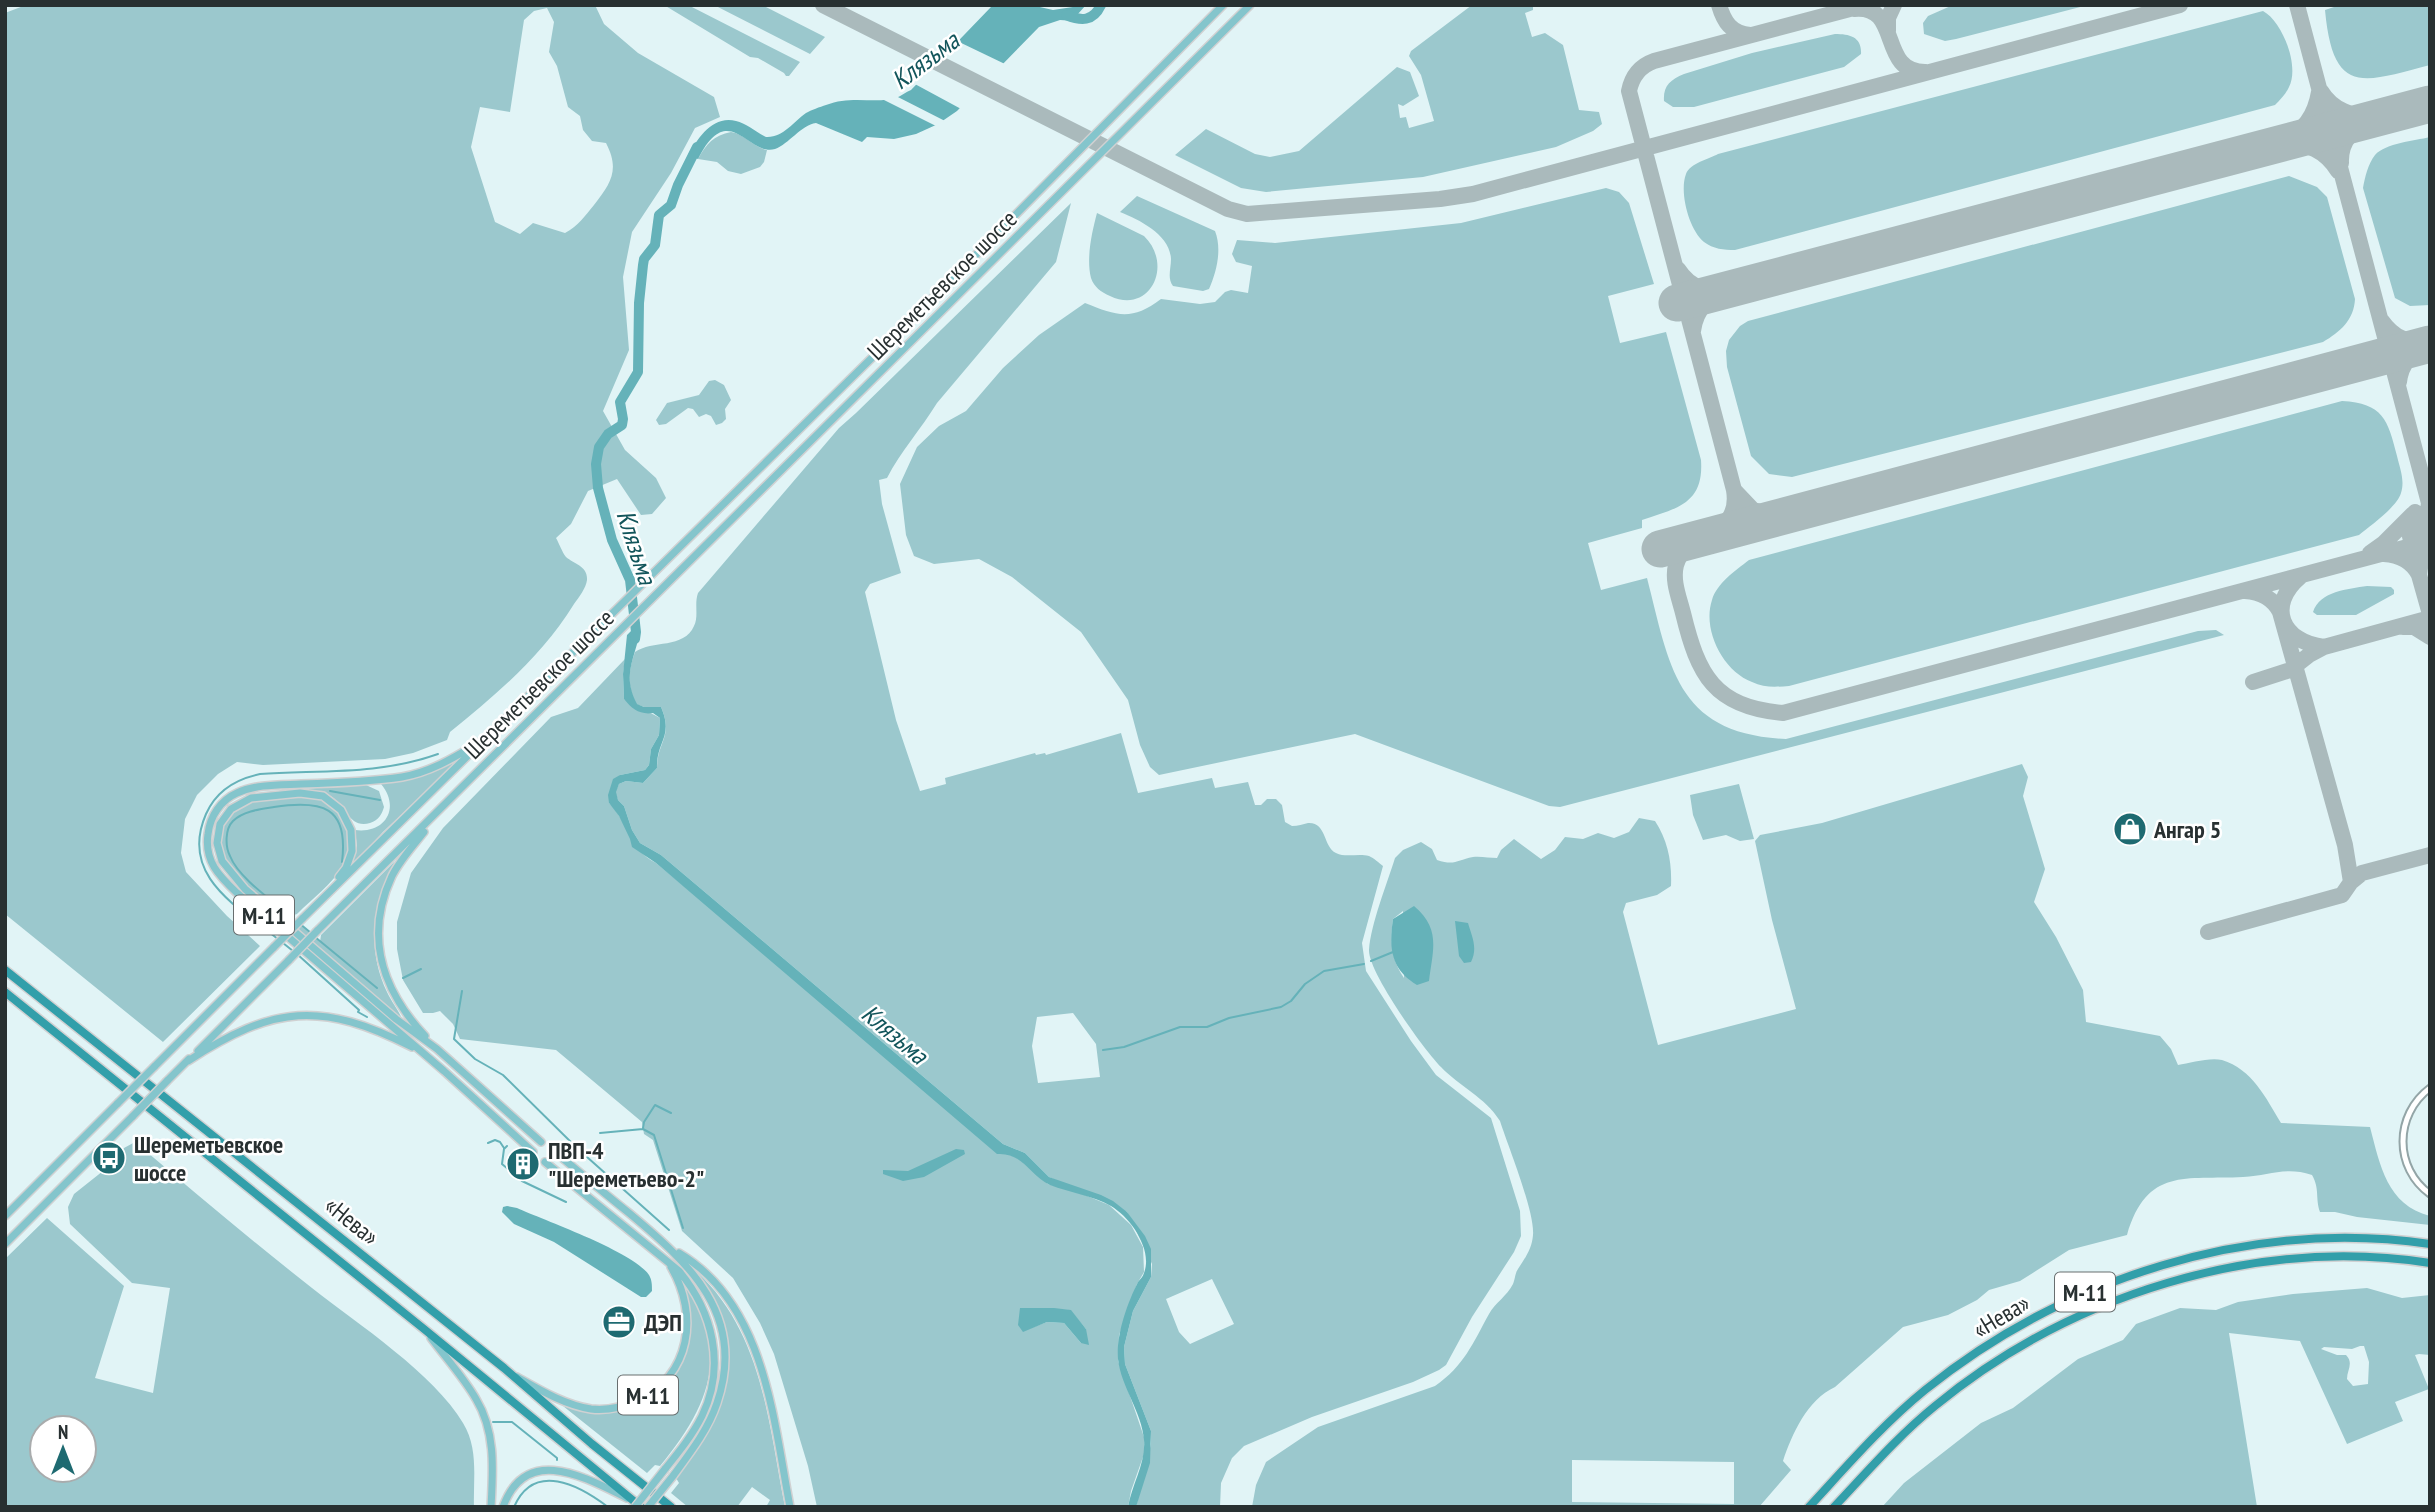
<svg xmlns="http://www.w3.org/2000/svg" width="2435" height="1512" font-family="'PT Sans Narrow',sans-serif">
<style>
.green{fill:#9bc8cd;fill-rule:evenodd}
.water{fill:#65b2b9}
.pier{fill:#e1f4f6}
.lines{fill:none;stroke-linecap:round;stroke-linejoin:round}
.stream{stroke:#65b2b9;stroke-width:2}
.river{stroke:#65b2b9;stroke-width:10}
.taxiway{stroke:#aababc;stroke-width:16}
.runway{stroke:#aababc;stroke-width:37}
.minor-casing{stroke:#93a5a7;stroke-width:9}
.major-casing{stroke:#d0d1d2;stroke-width:10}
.highway-casing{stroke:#d0d1d2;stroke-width:11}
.minor{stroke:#fff;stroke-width:5}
.major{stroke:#84c5cc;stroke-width:7}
.highway{stroke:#329faa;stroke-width:8}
.major-bridge-casing{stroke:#d0d1d2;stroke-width:10;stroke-linecap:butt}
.major-bridge{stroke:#84c5cc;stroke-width:7}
.labels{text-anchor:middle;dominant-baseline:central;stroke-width:5;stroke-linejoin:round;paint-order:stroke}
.shield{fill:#fff;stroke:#686e6f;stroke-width:2}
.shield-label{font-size:23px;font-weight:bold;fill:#283031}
.street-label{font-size:24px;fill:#283031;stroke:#fff}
.poi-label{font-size:24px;font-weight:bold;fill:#283031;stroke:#fff;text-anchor:start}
.water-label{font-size:26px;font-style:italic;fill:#12555b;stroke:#fff}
</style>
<rect width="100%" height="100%" fill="#e1f4f6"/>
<path class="green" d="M26,5H595L604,24L638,53L714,97L720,117L695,128L671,173L632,232L623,277L629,350L603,411L625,450L656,478L666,498L652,514L641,515L617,479L588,491L571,524L556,538C559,543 562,552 566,557C574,564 588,566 587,580C586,588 579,597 574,604C541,657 498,693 450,732L447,740L413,753L385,759L263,765L237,762L218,774L197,795L185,819L181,853L186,872L227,916L260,946L163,1042L5,914V13ZM547,8L554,22L549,52L557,66L568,107L580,116L583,130L592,141L606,143C620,170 611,183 594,205C585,216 578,226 565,233L533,223L520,234L495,222L471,147L480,107L510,112L524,20L534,11Z
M664,5H688L800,62L789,76H786L784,73L758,58L750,57Z
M714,5H762L825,37L810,54Z
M1472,5H1533V10L1525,13L1532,37L1545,33L1563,45L1579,110L1599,112L1602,124L1593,131L1556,147L1423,177L1266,192L1241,188L1175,155L1206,129L1255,154L1270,157L1299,151L1397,67L1410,72L1419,96L1403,106L1398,104L1400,118L1406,117L1409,128L1434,121L1421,75L1409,56L1411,51Z
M1953,5H2088L1956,39L1945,41L1924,34L1923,23L1928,16Z
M2340,5H2430V65C2362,83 2333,96 2325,10Z
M2263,11C2282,21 2300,66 2289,87C2286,94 2280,100 2275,105L1735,250C1724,250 1713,249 1704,242C1689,230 1679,192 1686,174C1690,163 1709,159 1718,154Z
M1835,34C1850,34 1862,37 1861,54L1844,67L1694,107H1673L1664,101C1663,86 1670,80 1684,74L1752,53Z
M731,132C745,134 753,147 767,150L764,162L760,167L741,174L728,171L717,162L698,159C706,144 714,135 731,132Z
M2430,137V305L2410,306L2395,298L2363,188C2365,177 2368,164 2375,155C2386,143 2414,141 2430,137Z
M2289,176L2317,187L2327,197L2355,299C2354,320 2340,332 2323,342L1792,477L1769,474L1751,456L1727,367L1726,351L1729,340L1740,326L1748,321Z
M1606,188L1619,192L1629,203L1654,284L1608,296L1620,343L1666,332L1701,460C1704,504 1677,508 1642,520V528L1588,543L1601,590L1647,578C1670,667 1676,734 1786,739L2198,631L2216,630L2224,635L1560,807L1549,806L1355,734L1159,775L1150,767L1140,745L1128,700L1081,632L1012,577L979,559L934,564L914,556L906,535L900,484L917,447L939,426L966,411L1003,368L1039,335L1085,303C1117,316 1132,321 1161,299L1200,304L1215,302L1225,292L1231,290L1248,293L1252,266L1236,262L1232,254L1237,240L1275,243L1461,223Z
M1137,196L1215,231C1222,249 1217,271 1209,289L1203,291L1173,286C1167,278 1171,269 1171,259C1170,235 1140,220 1120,212Z
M1071,203L1056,262L937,403C921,429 901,451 887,478L879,480L882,504L901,573L870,584L865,592L896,720L920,791L946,784L945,778L1035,753L1036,755L1045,753L1046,755L1121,733L1138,793L1212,778L1215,788L1248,782L1255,805H1261L1267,799H1276L1282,805L1285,822L1292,826C1298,826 1303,824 1308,823C1327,822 1323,847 1336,853C1346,858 1358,853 1369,856C1374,858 1379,863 1383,866L1362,943L1366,971L1411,1041L1436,1075L1491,1118L1520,1211L1521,1236L1514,1252L1472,1317L1446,1365L1439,1370L1413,1382L1312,1417L1244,1446L1232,1458L1221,1483L1220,1507H1136L1151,1444V1431L1125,1364L1124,1347L1133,1311L1151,1277L1152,1264L1127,1212L1049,1177L1025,1153L1003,1144L661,855L640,843L632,830L624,806L618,800L615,792L619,784L626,781L643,783L657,768C657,741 674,737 661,707H644L636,704C627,686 628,671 635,652C652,640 684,649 694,626C699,616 694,604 698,593L839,428L856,413ZM1073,1013L1096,1044L1100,1077L1038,1083L1032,1046L1037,1017ZM1212,1279L1234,1324L1190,1344L1179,1332L1166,1299Z
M1097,213L1144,236C1174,265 1150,315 1110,296C1101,292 1094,287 1091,278C1086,258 1092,232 1097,213Z
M715,380L724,385L731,400L725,409L726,419L722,423L716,425L711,416L706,414L699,417L693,409L688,408L666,424L659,425L656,420L667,403L699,395L709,381Z
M2342,401C2383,403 2388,420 2397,456C2400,469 2405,480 2401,493C2397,507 2370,526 2359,535L1789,686C1776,687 1764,688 1752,682C1723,671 1702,630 1712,600C1717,583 1735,571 1749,560Z
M2367,586L2391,587L2394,590V594L2356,615H2317L2313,612C2320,591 2348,589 2367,586Z
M625,659L623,674L624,699L660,718L659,735L651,749L649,765L645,770L620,775L609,803C630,824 626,847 656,863L1006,1153L1021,1160L1048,1184L1085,1195L1109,1205L1131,1225L1143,1247L1144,1272L1137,1284L1119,1335L1118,1361L1144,1437V1454L1131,1491L1128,1507H817L808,1466L774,1354L760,1323L733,1278L682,1231L653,1140L644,1134L642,1122L556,1050L460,1039L453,1024L440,1011L433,1013H423L403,980L397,949V922L411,873L443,828L551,717L578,708ZM1020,1309L1070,1310L1086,1329L1081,1343L1064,1323L1047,1322L1023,1331Z
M458,761L383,832L352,866L357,846L355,830C385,834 401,808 381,784L420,777Z
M2022,764L2028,777L2023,796L2045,869L2034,902L2056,937L2083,990L2086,1022L2160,1036L2171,1049L2178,1065C2190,1063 2210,1057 2222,1060C2252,1069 2266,1098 2281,1123L2370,1127C2380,1165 2387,1205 2430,1216V1225L2357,1217L2335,1212H2320C2315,1198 2320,1189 2312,1175C2285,1166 2269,1176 2243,1177C2185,1180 2147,1167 2127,1235L2069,1250L2020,1281L1989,1290L1977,1300L1948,1315L1903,1327L1835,1387C1807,1400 1792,1434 1783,1461L1791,1470L1759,1507H1252L1256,1485L1266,1462L1318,1427L1435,1386C1464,1366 1473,1343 1489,1314C1495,1303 1507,1296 1513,1284C1515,1280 1515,1273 1518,1269C1525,1258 1532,1249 1533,1235C1535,1212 1508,1146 1500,1121C1485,1097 1460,1087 1441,1067C1424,1050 1368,972 1369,950C1371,923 1387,884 1395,858L1403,850L1421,842L1432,849L1437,860C1455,866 1457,860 1473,857C1480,856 1490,858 1497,858L1501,850L1514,839L1541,859L1555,850L1565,837L1583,839L1598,833L1614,838L1629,832L1639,818L1655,821C1668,841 1672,862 1671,886L1657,895L1626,903L1623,912L1658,1045L1796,1009L1772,920L1755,841L1760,835L1822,823ZM1403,911L1404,978C1391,959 1390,941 1393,919ZM1572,1460L1734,1462V1504L1572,1502Z
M1739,784L1754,839L1740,841L1726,835L1703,840L1693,815L1690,795Z
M366,785L379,791L384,807C382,814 379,820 370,823C350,829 345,806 332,797C323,791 311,790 300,789Z
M301,796C308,797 316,797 323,800C347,809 356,844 343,866C332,884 312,899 297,914L291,916L320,942L321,935L395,861C373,903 366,948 387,992C391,1001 399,1011 402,1019L247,886C240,878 230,869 225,860C213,838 227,809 251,802C266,797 285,798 301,796Z
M135,1142C193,1191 252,1241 312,1288C358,1324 434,1374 463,1423C479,1449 473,1479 474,1507H5V1259L47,1218L124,1286L95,1378L153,1393L170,1288L132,1283L70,1224L68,1207L74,1194L103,1171L124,1148ZM42,1428H84V1470H42Z
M696,1271C763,1333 768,1422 785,1507H766L770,1500L752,1487L737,1507H688L671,1493L679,1483L676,1478C728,1407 752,1351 696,1271Z
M680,1278C733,1348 711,1404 660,1466L655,1465L647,1473L563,1406C646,1433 720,1359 680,1278Z
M2367,1288L2402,1298L2430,1295V1355L2419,1354L2415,1355L2429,1389L2395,1402L2403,1421L2347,1444L2300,1341L2229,1333L2257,1507H1882L1904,1483L1981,1423L2013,1408L2078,1359L2123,1340L2136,1324L2180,1308L2216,1310L2238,1302L2293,1294ZM2360,1346H2364L2369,1362L2368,1384L2353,1386L2347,1379C2347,1370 2354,1363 2346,1355H2337L2321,1349L2324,1347L2352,1349Z"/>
<path class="water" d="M996,5H1031L1053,10L1086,5L1077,15L1075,21L1060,20L1039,27L957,111L938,124L916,134L894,139L867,137L862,142L816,123C801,125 789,144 775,149C748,157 729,98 698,159L688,155C698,139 712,115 736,121C746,123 756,132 766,137C783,138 793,122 806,113C811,110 820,107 826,105C851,95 875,104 896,98C901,96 906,92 911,90L991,7Z
M640,622C640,655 619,670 637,704L644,707H661C674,737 656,741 657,768L643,783L626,781L619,784L616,792L618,800L624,806L632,830L640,843L661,855L1003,1144L1025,1153L1049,1177L1101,1195L1113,1201L1127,1212L1145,1236L1151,1249V1277L1133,1311L1124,1347L1125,1364L1151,1431L1150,1463L1136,1507H1128C1132,1484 1146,1463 1144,1440C1142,1412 1121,1387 1118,1359C1116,1335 1127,1304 1138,1282C1140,1279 1143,1277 1144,1273C1153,1249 1131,1218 1111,1206C1092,1195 1070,1193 1050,1185C1030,1176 1023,1152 997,1154L656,863L632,847L630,839L619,816L609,803L608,795L613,779L620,775L645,770L649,765L651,749L659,735L660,718L653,713C640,715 632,709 624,699L623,674L627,635Z
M1414,906C1441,929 1433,949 1429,981L1417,985C1390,969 1389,947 1393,919Z
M1455,921L1468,923C1472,937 1478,948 1471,962L1464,963L1459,956Z
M956,1149L964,1150L965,1154L924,1177L903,1181L883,1174V1170L908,1171Z
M507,1206L517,1208C546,1221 634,1252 649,1275C652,1280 652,1285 652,1291L646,1297H641L554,1242L514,1224L502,1212L503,1207Z
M1020,1308H1054L1071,1310L1086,1329L1089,1345L1081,1343L1064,1323L1047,1322L1023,1332L1018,1325Z"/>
<path class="pier" d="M955,40L1007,65L963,110L913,83Z
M892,94L947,122L940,128L876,96Z"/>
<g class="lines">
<path class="stream" d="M330,791L380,800
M295,920C276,903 239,879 230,856C225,846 225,829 233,821C243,811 261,809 274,807C322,800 349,806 342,862
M299,923L311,933
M315,937L377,988
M279,940C237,906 179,876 206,814C216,791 236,779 260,774C320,770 380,775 438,754
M283,943L293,951
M297,954L359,1010L358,1012L367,1017
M1371,961L1393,952
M403,978L421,969
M462,991L454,1039L475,1059L503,1075L578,1149L669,1230
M1103,1050L1124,1047L1180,1027H1207L1229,1018L1281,1007L1291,1001L1305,984L1324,971L1364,964
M643,1128L644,1122L655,1105L671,1113
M600,1133L643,1129L654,1135L683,1228
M488,1143L495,1140L500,1142L504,1148
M507,1146L504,1149L502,1164L522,1181L566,1202
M493,1422H512L557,1458V1460
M514,1507C534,1461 579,1485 608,1507"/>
<path class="river" d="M1066,15C1081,21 1093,22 1101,5
M635,639L636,632L630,580L612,540L598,488L596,464L599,447L608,434L622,425L623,419L620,402L638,372L639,303L643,265L644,259L655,245L659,215L671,205L678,185L697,147"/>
<path class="taxiway" d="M823,5L1228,209L1247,214L1440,199L1473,194L2180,5
M1719,5C1724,22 1731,33 1750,35
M2297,5L2429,503L2419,575L2430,614
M1854,9C1903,4 1877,73 1926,72
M1888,31V18L1894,5
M2321,91C2333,111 2352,115 2373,119
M2319,92C2315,116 2304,130 2284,142C2308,144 2325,150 2338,171
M2341,163C2340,139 2355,128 2373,119
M1678,269C1691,289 1707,292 1730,289C1709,297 1696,308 1693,331
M2382,321C2394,338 2408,343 2429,343
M2399,382C2401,363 2412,351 2430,344
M1734,490C1742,539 1686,529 1676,565C1672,581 1679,597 1683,613C1698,675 1714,707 1783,713L2430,541
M1780,517L1753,510L1734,490L1629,91C1632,76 1640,66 1654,61L1865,5
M2370,553L2384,543L2413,514
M2384,554C2399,555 2412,561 2419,575L2409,532L2415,512
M2300,577C2266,606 2282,642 2324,647
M2403,627H2414L2430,637
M2253,682L2290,670L2309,655L2324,647L2430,618
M2351,882L2362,873L2430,855
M2208,932L2342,895L2351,882L2345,845L2280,612C2273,598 2260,592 2245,591"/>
<path class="runway" d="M1677,303L2430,104
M1660,549L2430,344"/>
<defs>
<path id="minor" d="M2430,1088C2394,1115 2394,1168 2430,1194"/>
<path id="major" d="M480,742C455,757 431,772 402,777C369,782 335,783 301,784C281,785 256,784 237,793C221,800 210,816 208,834C204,861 219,876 237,893L444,1071L533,1152
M424,832C413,846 400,860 392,876C364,936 382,990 425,1036
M339,877L346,868L352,851L351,830L341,810L323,796L300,793L251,798L231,809L220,824L217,843L222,861L245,889L396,1019L437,1049L541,1142
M302,919L957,274L1223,5
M317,931L1250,5
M198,1051L289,960
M188,1061C274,1005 321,1001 412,1047
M154,1067L274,947
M167,1081L189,1059
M554,1151C579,1172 604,1193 629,1213C689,1263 747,1315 717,1403C708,1430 690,1453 673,1476
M545,1162L679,1271C713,1312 726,1366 702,1416C692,1436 678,1453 665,1469
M5,1216L118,1103
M5,1244L133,1116
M679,1253C765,1304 773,1418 790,1507
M431,1338C446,1358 464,1378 476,1399C496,1432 493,1470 491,1507
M517,1377C540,1390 565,1405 591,1409C607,1411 623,1407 638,1400C691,1375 699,1315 671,1267
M503,1507C526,1443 586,1478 627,1498"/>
<path id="highway" d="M5,970L504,1368L592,1444L671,1507
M5,992L424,1329L641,1507
M1809,1507C1846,1467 1882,1425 1925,1390C2064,1278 2251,1218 2430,1244
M1834,1507C1867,1472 1898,1436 1935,1406C2070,1295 2256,1236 2430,1263"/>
</defs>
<use href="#minor" class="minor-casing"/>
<use href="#major" class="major-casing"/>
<use href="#highway" class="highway-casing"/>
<use href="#minor" class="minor"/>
<use href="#major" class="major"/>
<use href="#highway" class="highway"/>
<defs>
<path id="major-bridge" d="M274,947L302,919
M289,960L317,931
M118,1103L154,1067
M133,1116L167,1081
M635,1507L665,1469
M648,1507L673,1476"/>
</defs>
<use href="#major-bridge" class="major-bridge-casing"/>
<use href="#major-bridge" class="major-bridge"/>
</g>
<defs>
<symbol id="shop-disc" viewBox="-11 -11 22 22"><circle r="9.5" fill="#1e6a71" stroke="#fff"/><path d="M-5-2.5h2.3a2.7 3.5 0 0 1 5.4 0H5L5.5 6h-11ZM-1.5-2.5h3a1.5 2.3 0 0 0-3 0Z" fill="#fff"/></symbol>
<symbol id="bus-disc" viewBox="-11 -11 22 22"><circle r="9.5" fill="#1e6a71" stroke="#fff"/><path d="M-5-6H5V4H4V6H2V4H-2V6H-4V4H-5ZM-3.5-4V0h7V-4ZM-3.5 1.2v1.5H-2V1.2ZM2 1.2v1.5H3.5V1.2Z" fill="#fff"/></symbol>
<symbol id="building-disc" viewBox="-11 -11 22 22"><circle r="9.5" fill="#1e6a71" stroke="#fff"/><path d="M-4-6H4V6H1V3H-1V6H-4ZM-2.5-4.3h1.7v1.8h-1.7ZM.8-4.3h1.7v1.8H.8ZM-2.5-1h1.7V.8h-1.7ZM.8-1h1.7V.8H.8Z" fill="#fff"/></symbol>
<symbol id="office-disc" viewBox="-11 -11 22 22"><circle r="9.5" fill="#1e6a71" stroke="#fff"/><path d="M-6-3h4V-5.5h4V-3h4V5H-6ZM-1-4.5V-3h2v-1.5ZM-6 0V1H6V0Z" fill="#fff"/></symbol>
</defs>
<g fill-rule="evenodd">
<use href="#shop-disc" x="2111" y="810" width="38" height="38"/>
<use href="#bus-disc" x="90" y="1139" width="38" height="38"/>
<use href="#building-disc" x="504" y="1145" width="38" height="38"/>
<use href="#office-disc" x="600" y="1303" width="38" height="38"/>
</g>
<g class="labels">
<g class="shield">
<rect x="234" y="895.5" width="60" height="39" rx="5"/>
<rect x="2055" y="1272.5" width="60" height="39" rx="5"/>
<rect x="618" y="1375.5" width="60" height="39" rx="5"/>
</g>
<g class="shield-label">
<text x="264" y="915">М-11</text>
<text x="2085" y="1292">М-11</text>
<text x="648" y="1395">М-11</text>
</g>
<g class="street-label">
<text transform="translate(942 285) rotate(-45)">Шереметьевское шоссе</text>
<text transform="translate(539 684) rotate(-45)">Шереметьевское шоссе</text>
<text transform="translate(352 1221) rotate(39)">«Нева»</text>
<text transform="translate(2001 1316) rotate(-31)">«Нева»</text>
</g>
<g class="poi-label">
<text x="2154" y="829">Ангар 5</text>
<text x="134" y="1144">Шереметьевское<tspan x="134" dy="28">шоссе</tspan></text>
<text x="548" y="1150">ПВП-4<tspan x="548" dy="28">"Шереметьево-2"</tspan></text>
<text x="644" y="1322">ДЭП</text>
</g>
<g class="water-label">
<text transform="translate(925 60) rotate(-37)">Клязьма</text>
<text transform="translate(637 547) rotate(72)">Клязьма</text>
<text transform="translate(895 1034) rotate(40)">Клязьма</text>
</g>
</g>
<rect width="2435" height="1512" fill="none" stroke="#283031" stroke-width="14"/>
<g transform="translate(63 1449)"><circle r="33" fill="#ffffff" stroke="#a9acad" stroke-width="2"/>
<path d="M0-5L12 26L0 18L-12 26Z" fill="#1e6a71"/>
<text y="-10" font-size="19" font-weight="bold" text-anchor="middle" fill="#283031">N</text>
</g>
</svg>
